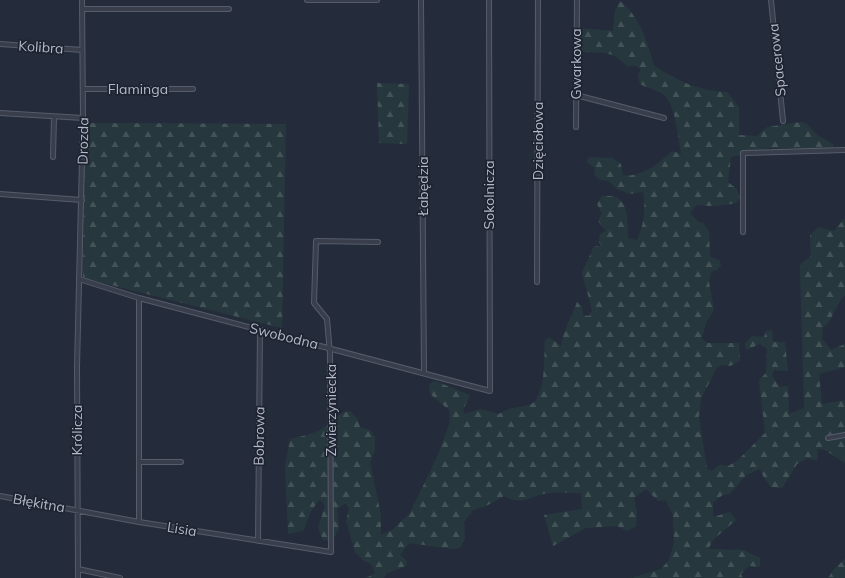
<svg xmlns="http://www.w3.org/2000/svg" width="845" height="578" font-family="Mulish,sans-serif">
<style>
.forest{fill:url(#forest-firs)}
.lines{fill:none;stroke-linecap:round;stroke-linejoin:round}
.minor-casing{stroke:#565c6a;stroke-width:6}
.minor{stroke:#383e4c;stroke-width:4}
.labels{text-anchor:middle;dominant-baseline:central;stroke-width:3.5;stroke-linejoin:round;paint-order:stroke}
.street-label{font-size:14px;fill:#b4b9c8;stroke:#1d2331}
</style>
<defs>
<pattern id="forest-firs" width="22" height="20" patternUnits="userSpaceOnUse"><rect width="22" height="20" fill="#26383d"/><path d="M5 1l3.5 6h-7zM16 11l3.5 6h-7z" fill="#435358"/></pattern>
</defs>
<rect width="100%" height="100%" fill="#242c3c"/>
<path class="forest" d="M620,1C641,18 647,42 654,66C682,82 694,90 727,92L739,107V135L757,136L767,127L801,122L807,124L817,135L833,144L834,149L768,148L731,157L728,182L737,189L740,198L736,203C722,206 710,207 697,205L690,213L699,222L703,223L709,232L710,257L719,260L721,265L717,270L711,272L709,282L714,310L706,323L702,338L707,343H739L740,361L730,366L721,365L716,369L701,399L699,417L707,469L712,471L719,465L728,466L737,461L765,433L759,380L766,373L767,349L760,344L746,350L745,344L752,336L764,337L766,331L772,330L773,342H785L788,371L774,370L772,376L780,387L788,386L789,414L804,408L800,265L811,256L810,235L819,227L834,231L845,218V295C834,306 835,318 823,328L822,339L831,350L845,344V367L819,374L822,404L845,400V463L825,450L817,449L818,459L814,460L807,458L797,464L782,488L771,487L764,478L760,469L746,475L730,494L723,495L713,502V517L730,512L736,520L714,539L708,549L743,550L760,558V567L749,566L741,574L743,578H631L661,569L669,560L674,543L673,515L666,500L658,501L646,489L634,498L637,512L636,526L627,531L617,526L586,528L553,546L544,515L582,509L581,493C570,493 559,492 549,493C530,495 524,507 504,496L488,505L473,510L464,522L465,539L460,548L453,549L409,543L400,555L407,561L406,566L387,573L384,578H366L375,573L371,564L363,560L355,552L346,521L349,509L345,503L337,509L339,529L332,541L323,540L318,528L325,506L320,499L311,511L303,531L288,534L285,466L290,439C303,436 315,434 326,426C335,420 339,412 350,411L357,418L360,427L370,430L375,437V450L370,462L381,515V535L392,530L410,513L438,455L450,422L449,410L430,394L429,384L435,381L470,395L463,410L465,414L480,409L499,414C510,406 518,409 531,404C546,398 544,355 545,340L549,337L561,346C563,330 572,317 577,302L582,306L583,315L589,316L592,310L582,273L594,246L602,247L599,242L600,234L606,231L598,221L602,214L597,204L602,196C631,193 627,219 628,238L637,240C644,224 646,210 643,192L629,194L617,189L608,181L600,180L594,175L595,168L587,162L589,157L612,158L621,164L623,175C642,178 659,163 672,151L681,154C679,140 675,102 663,94C657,90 647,88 640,84L638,74L641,70L637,66H627C610,49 605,54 583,52L577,46L578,28L613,31L615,10Z
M377,83L409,84L407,144L379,143Z
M85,123L286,124L282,328L83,278Z
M845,559V578H828L835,568Z"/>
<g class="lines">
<defs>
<path id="minor" d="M307,0H377
M421,0L424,372
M771,0L783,121
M82,9H229
M0,44L82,50
M83,89H193
M576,95L664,118
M0,113L83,118
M576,127L577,0
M53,157L54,117
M0,194L82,200
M743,232V153L845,150
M79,279L139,298L490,391L489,0
M537,282L538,0
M828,438L845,435
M139,462H181
M0,496L139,522L331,552L330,354L327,319L314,303L316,241L378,242
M139,522V298
M258,541L260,331
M78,569L120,578
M78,578L77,367L83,118L82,0"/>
</defs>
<use href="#minor" class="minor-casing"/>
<use href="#minor" class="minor"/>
</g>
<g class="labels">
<g class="street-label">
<text transform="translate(41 47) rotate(4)">Kolibra</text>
<text transform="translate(777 60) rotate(-96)">Spacerowa</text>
<text transform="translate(576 64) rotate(-90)">Gwarkowa</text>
<text x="138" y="89">Flaminga</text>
<text transform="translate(83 141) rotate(-89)">Drozda</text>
<text transform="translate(538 141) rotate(-90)">Dzięciołowa</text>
<text transform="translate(423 186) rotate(-90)">Łabędzia</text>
<text transform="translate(489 195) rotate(-90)">Sokolnicza</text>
<text transform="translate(284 336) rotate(14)">Swobodna</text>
<text transform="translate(331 410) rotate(-90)">Zwierzyniecka</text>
<text transform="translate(77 430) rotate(-90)">Królicza</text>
<text transform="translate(259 436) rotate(-89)">Bobrowa</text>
<text transform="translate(39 503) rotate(10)">Błękitna</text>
<text transform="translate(182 529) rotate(9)">Lisia</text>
</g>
</g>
</svg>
